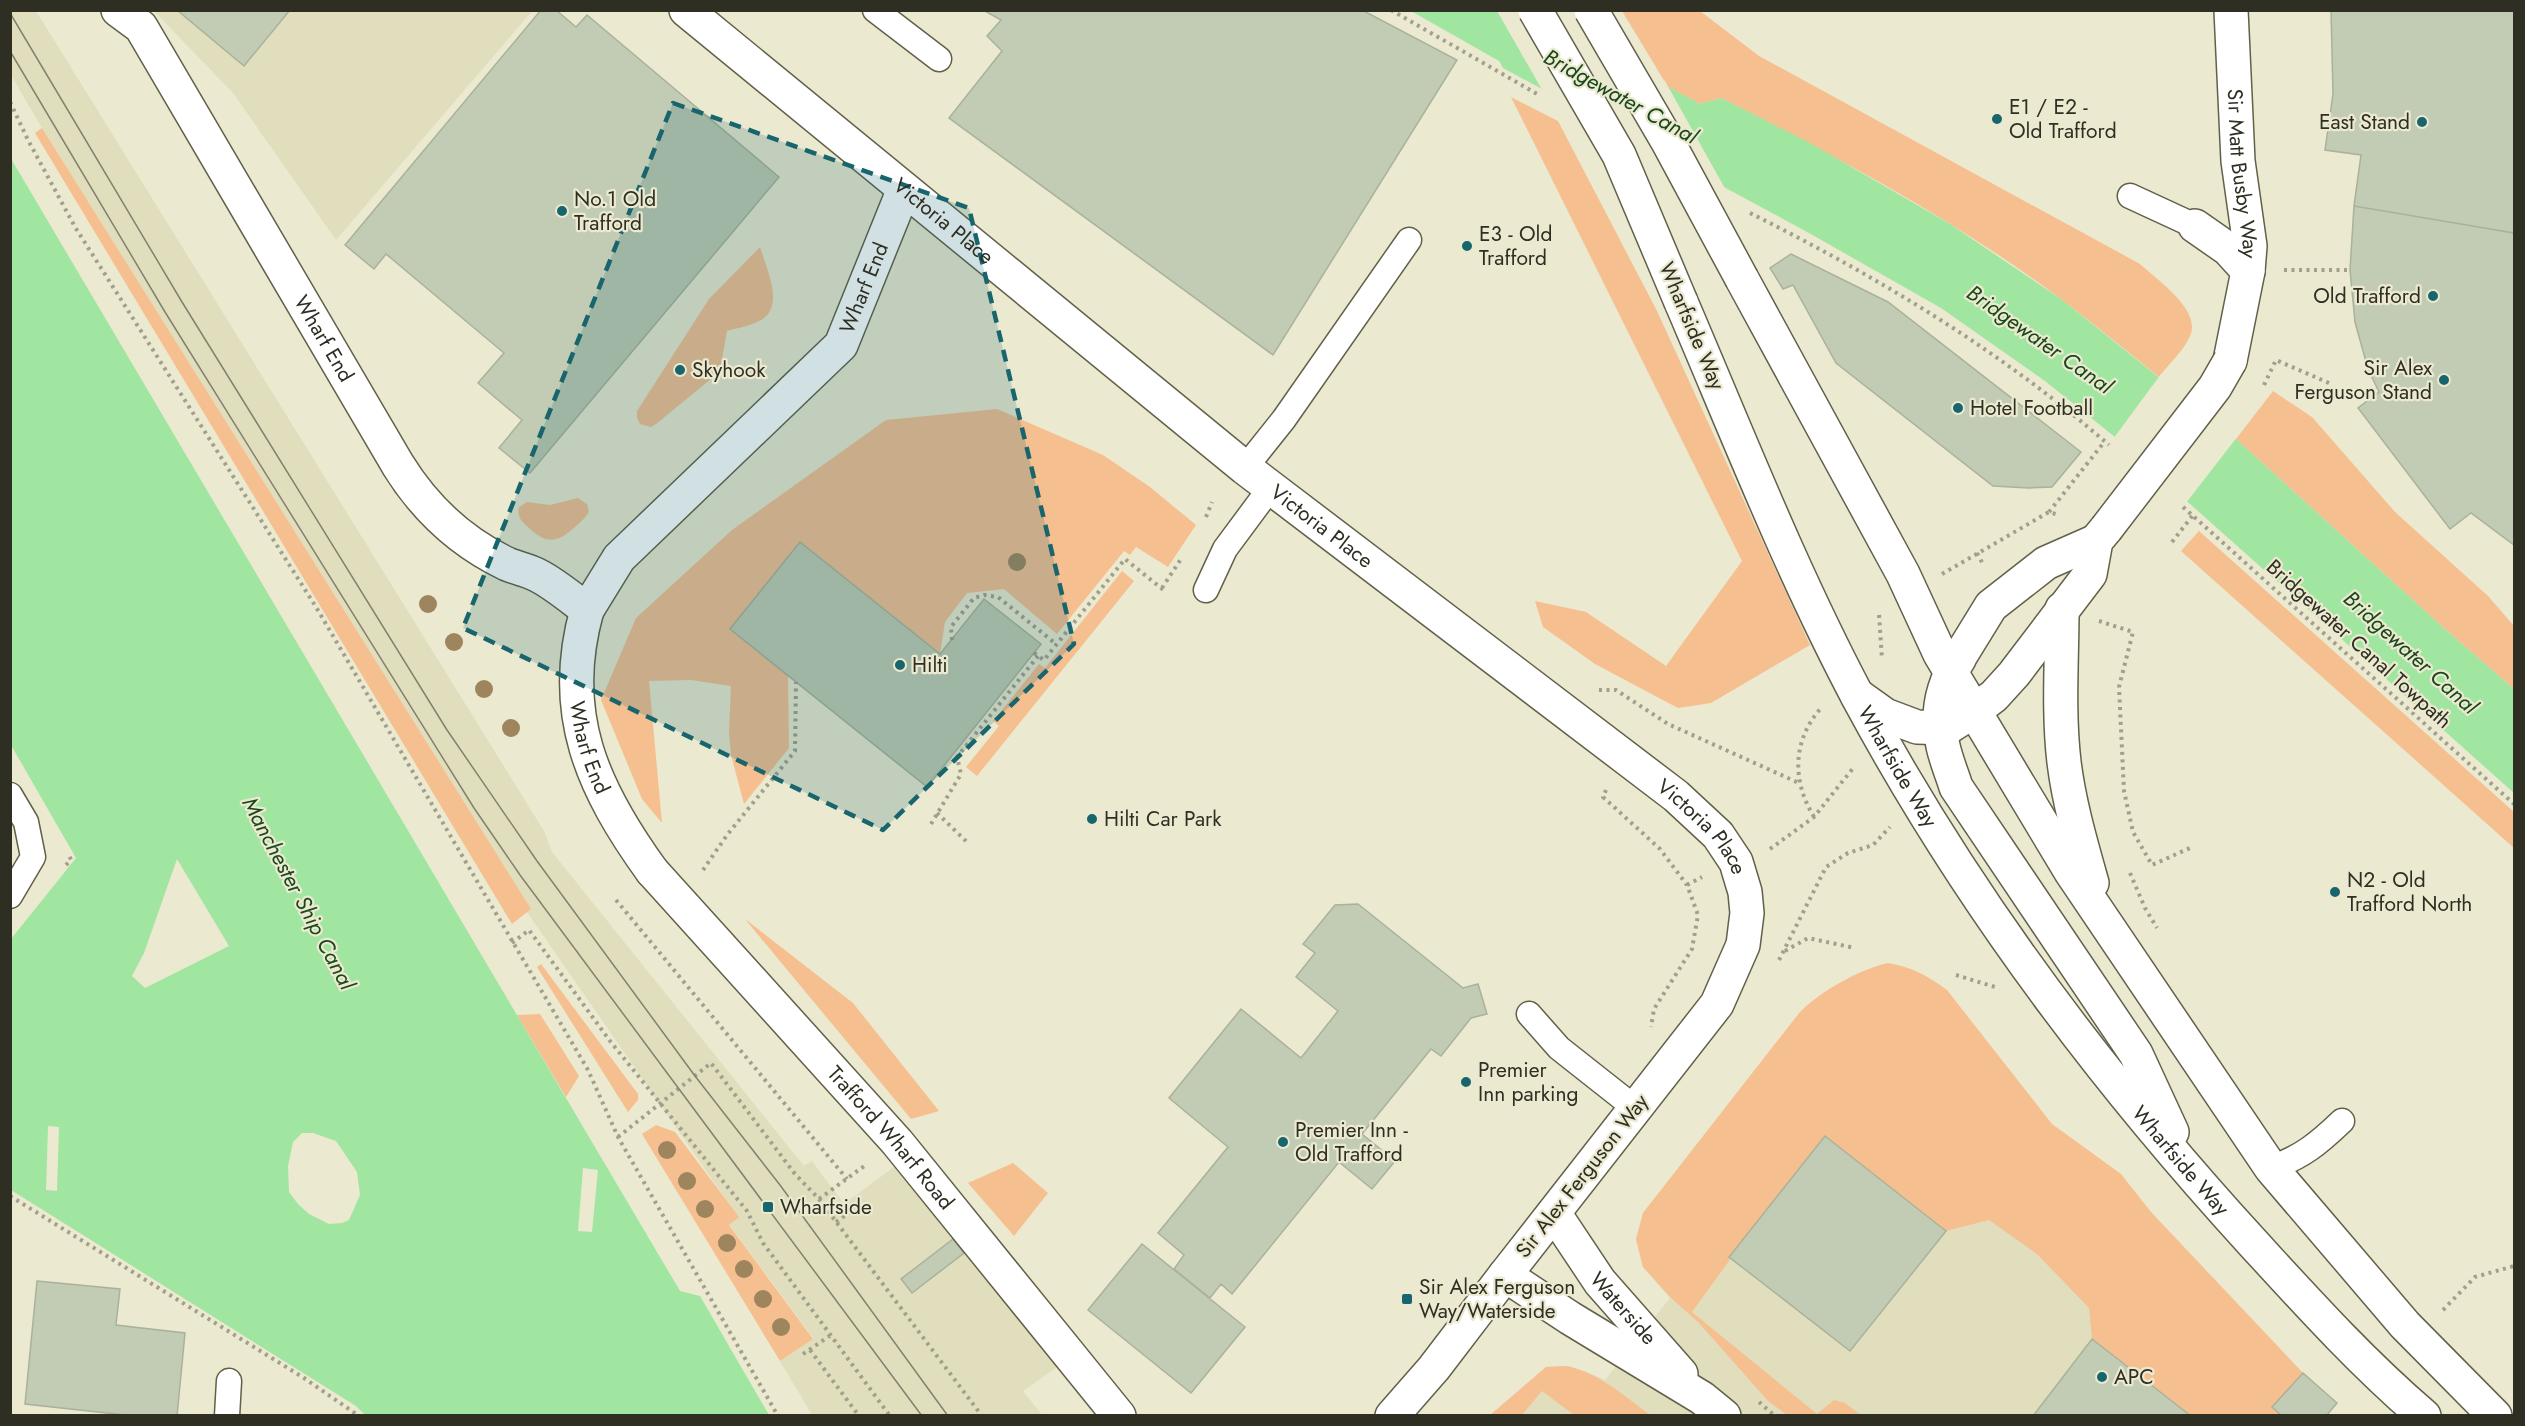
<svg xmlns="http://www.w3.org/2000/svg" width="2525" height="1426" font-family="Jost,sans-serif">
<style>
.built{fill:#e1debd}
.green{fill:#f6bf90}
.water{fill:#a0e5a0}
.pier{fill:#ebe9cf}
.building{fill:#c2cbb3;stroke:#a9b29a;stroke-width:1.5}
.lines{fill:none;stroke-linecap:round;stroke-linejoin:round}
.service-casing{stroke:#626049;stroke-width:27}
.pedestrian-casing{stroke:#626049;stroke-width:36}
.minor-casing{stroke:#626049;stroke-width:36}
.tertiary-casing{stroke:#626049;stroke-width:36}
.trunk-casing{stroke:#626049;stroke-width:36}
.path{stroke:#a1a08c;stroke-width:4;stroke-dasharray:3 4.5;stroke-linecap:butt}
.service{stroke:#fff;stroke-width:24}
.pedestrian{stroke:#fff;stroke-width:33}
.minor{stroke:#fff;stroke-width:33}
.tertiary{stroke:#fff;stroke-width:33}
.trunk{stroke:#fff;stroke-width:33}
.tram{stroke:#82816f;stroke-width:1.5}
.minor-bridge-casing{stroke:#626049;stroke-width:36;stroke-linecap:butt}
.trunk-bridge-casing{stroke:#626049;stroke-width:36;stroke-linecap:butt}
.minor-bridge{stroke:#fff;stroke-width:33}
.trunk-bridge{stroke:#fff;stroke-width:33}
.tree{fill:#9f855d}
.marked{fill:#18656e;fill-opacity:0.2;stroke:#18656e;stroke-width:4.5;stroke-dasharray:12 8;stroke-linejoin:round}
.poi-dot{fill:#18656e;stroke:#ebe9cf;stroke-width:2}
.labels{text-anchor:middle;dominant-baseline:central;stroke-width:4.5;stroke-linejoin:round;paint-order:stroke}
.poi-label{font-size:21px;fill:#2e2e23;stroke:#ebe9cf;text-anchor:start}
.street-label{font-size:21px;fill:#2e2e23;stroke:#ebe9cf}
.water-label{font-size:22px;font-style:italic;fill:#19481c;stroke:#ebe9cf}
</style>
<rect width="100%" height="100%" fill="#ebe9cf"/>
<path class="built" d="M10,11H36L544,831L552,852L804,1166L812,1161L844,1204L894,1167L1057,1367L1023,1391L1042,1415H812L780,1361L813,1338L729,1224L738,1217L527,912L530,909L42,128L11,75Z
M154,11H532L336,240L233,93Z
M1800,1012L2239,1416H1490L1546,1367L1567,1366L1585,1371L1605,1380L1670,1298L1643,1267L1636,1239L1643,1213Z"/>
<path class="green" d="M1622,11H1700L1759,56L2140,264C2157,280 2202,310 2190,336C2185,349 2168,365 2159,377C2127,351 2095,325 2062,300C1957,221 1839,158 1721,98L1700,104L1668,87Z
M1511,97L1558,121L1657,311L1810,645L1711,703L1678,708L1595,664L1543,627L1535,601L1586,612L1666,666L1742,561Z
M42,128L531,909L512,924L35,133Z
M760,247C767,271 788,311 755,323C746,327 736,328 727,331L721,365L711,379L656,424L651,427L640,424L637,418V411L709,299Z
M2273,391L2312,417L2395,512L2488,596L2514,626V689L2446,630L2236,439Z
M997,409L1103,455L1150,487L1196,525L1168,567L1136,547L1130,555L1124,551L1057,634L1004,589L967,593L945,622L940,654L800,542L730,629L788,675L789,748L744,804L731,755L729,732L731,686L691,680L649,681L662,823L642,799L601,700L636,618L732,530L886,420Z
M578,498L587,504L589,512C585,518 581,522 576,526C558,543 546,545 528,527C521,521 517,517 519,507L527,502L550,505Z
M2199,531L2514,812V848L2181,551Z
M1122,571L1134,581L977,776L966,767L999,726L993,721L1039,664L1045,668Z
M745,919L853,1003L939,1111L911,1119Z
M1888,963C1912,967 1928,976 1947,990L2052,1124L2121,1174L2151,1212L2303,1373L2273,1407L2282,1415H2191L2092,1339L2089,1308L2037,1254L1989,1220L1946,1231L1825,1136L1730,1256L1729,1261L1692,1312L1817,1414L1834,1400L1845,1403L1861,1415H1787L1768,1401L1699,1323L1670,1297L1643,1267L1636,1239L1643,1213L1800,1012C1821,991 1860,969 1888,963Z
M541,964L638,1094V1100L628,1112L537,967Z
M540,1014L579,1076L566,1097L517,1015Z
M656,1125L675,1132L739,1217L729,1225L813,1339L780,1361L642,1134Z
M1013,1163L1048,1193L1014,1236L968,1183Z
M1567,1366C1602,1375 1622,1394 1650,1415H1574L1542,1391L1522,1415H1490L1546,1367Z"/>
<path class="water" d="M1411,11H1528L1700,104L1721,98L1810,143L1950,224L2061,299L2236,439L2446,630L2514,689V793L2115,437L2045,381L1941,308L1809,233L1503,68L1499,61Z
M10,157L680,1291L700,1296L769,1415H365L356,1406L11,1190V939L76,858L11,745Z"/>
<path class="pier" d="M1535,10L1665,81L1727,192L1545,95L1497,11Z
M2161,374L2238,436L2186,503L2113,439Z
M177,859L229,946L145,988L132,976L144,953Z
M48,1126L59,1127L57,1191L46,1190Z
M302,1133H313L336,1141L357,1172L360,1195L349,1220L342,1223L329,1224L309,1214L298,1204L289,1192L288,1166L293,1142Z
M583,1168L598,1170L592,1232L578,1231Z"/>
<path class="building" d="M177,10H290L244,66Z
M541,10H556L576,27L587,15L779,177L530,473L499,448L522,420L478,383L504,353L386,254L374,269L345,245Z
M983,10H1362L1457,60L1273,355L949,118L1002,51L987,36L1001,20Z
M2331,10H2514V233L2354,206L2361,155L2325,150L2333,94Z
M2354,206L2514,233V545L2471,513L2450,529L2358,408L2379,392L2368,369L2355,322L2350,270Z
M1791,254L1888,302L2081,452L2052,487L2029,488L1993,486L1836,363L1793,285L1783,289L1770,268Z
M800,542L940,654L984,599L1041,644L927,787L730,629Z
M1358,904L1463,988L1478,984L1487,1014L1471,1018L1441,1056L1431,1049L1362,1134L1395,1161L1372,1189L1339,1162L1232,1294L1221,1284L1210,1298L1174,1269L1184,1255L1158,1233L1228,1147L1169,1098L1241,1009L1301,1058L1338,1011L1296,977L1315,953L1303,944L1335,905Z
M1825,1136L1946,1231L1850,1351L1729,1257Z
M953,1239L964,1253L912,1293L901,1279Z
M1142,1244L1245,1327L1191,1393L1088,1310Z
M37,1281L120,1289L116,1325L185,1333L177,1416H134L25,1404Z
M2092,1339L2191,1416H2033Z
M2303,1373L2337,1403L2326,1416H2282L2272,1407Z"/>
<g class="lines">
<defs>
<path id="service" d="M875,10L939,59
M2130,196L2195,226
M1245,468L1284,419L1409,240
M1206,590L1225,549L1271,487
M10,795L26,822L33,857L10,896
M1529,1014L1559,1048L1635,1108
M2271,1168C2302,1157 2318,1144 2342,1121
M227,1416L229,1381"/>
<g id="pedestrian">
<path id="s1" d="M2231,10L2238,161L2250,246L2248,271"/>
<path id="s2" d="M652,871L897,1142L1119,1416"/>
</g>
<g id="minor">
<path id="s3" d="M118,10L141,27L398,465C424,507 461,542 507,564C516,568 528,570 537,575C555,584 571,598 587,610L619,558L841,345L904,189"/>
<path d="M2195,226L2228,249L2248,271L2230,361"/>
<path id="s4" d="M587,610C558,713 592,788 652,871"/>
<path d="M1959,658L1991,606L2046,563L2096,541"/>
<path d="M1857,695L1885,715L1917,727L1947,728L1974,711L1994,696L2014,674L2090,574L2096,541L2106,529"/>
<path id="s5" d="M1554,1213L1600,1282L1681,1374"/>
<path d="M1505,1275L1570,1318L1702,1398L1724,1416"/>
</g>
<g id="tertiary">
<path id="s6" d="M686,10L1245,468L1676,796L1718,835L1736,862L1745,892L1747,913L1743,945L1717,1004L1505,1275L1434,1368L1392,1416"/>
</g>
<g id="trunk">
<path d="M1742,279L1903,574L1940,654L2071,872L2271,1168L2405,1325L2495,1416"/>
<path id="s7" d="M1681,302C1738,435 1791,571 1859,699C1965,896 2101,1077 2252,1242C2307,1302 2361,1362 2424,1416"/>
<path d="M2062,609C2062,659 2058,711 2064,762C2069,803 2081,844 2092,883"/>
<path d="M1959,659C1942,685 1936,715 1943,746C1946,760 1952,774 1956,787L2136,1054L2172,1132"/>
</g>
</defs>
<use href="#service" class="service-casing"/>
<use href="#pedestrian" class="pedestrian-casing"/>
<use href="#minor" class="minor-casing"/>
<use href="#tertiary" class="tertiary-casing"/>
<use href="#trunk" class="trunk-casing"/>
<path class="path" d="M1391,10L1539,95
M10,102L28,140L75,227L316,607L588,1070L618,1137L778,1416
M1750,213C1878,277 2001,351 2109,445
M2284,270H2350
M2264,385L2276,360L2329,383
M2183,507L2514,804
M2049,512L2105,441
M1206,517L1212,502
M2172,542L2193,515
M1977,553L1984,566
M1942,574L2049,512L2059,515
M1162,588L1181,559
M1879,615L1882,659
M2099,621L2133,632L2119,687L2124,791L2133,832L2152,865L2190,848
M952,640L951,627L974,598L984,595L998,597L1056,644
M1034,653L1044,660L1125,559L1166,592
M1599,690H1616L1668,724L1799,783
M1606,790L1603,797L1660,849L1687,885L1698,915L1692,949L1654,1009L1651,1027
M937,813L968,843
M1814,817C1792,781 1792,741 1821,708
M931,824L961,774L957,757L1038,656
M1770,849L1814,817L1854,767
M66,865L71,860L69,855
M703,870L727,835L795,751L796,682
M2130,873L2145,908L2157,928
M1687,885L1702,877
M616,900L847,1179
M512,943L529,930L610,1041L747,1211L763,1243L890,1416
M1785,951L1808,938L1855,948
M1779,960L1826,867L1848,853L1873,845L1890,827
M1956,975L1995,987
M618,1137L711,1063L795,1174L819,1199L982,1416
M10,1196L304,1378L359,1416
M819,1199L867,1164
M836,1222L850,1212
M2443,1310L2475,1277L2514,1266
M810,1350L859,1416
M803,1354L831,1335
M1759,1402L1775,1416"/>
<use href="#service" class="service"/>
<use href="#pedestrian" class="pedestrian"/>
<use href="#minor" class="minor"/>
<use href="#tertiary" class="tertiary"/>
<use href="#trunk" class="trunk"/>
<path class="tram" d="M10,13L182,302L447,730L537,861L695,1076L780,1185L948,1416
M10,51L165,312L474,808L520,875L922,1416"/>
<defs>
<path id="minor-bridge" d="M2106,529L2215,387L2230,361"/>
<path id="trunk-bridge" d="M1535,10L1619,155L1681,302
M1591,10L1668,142L1742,279"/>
</defs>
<use href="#minor-bridge" class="minor-bridge-casing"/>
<use href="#trunk-bridge" class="trunk-bridge-casing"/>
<use href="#minor-bridge" class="minor-bridge"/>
<use href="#trunk-bridge" class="trunk-bridge"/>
</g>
<g class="tree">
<circle cx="1017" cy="562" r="9"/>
<circle cx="428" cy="604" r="9"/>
<circle cx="454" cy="642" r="9"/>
<circle cx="484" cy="689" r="9"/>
<circle cx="511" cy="728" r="9"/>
<circle cx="667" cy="1150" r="9"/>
<circle cx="687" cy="1181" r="9"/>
<circle cx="705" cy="1209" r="9"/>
<circle cx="727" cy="1243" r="9"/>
<circle cx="744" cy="1269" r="9"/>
<circle cx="763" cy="1299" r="9"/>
<circle cx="781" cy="1327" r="9"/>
</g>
<path class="marked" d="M673,103L969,208L1074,644L883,830L463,628Z"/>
<g class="poi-dot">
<circle cx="1997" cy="119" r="6"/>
<circle cx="2422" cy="122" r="6"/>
<circle cx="562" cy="211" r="6"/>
<circle cx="1467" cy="246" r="6"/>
<circle cx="2433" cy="296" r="6"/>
<circle cx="680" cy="370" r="6"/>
<circle cx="2444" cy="380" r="6"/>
<circle cx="1958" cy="408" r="6"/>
<circle cx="900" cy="665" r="6"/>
<circle cx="1092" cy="819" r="6"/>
<circle cx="2335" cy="892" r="6"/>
<circle cx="1466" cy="1082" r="6"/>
<circle cx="1283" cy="1142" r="6"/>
<rect x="762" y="1201" width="12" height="12" rx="3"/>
<rect x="1401" y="1293" width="12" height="12" rx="3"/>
<circle cx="2102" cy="1377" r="6"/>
</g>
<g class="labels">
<g class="poi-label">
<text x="2009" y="107">E1 / E2 -<tspan x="2009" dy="24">Old Trafford</tspan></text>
<text x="2410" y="122" text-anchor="end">East Stand</text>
<text x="574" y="199">No.1 Old<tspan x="574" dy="24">Trafford</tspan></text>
<text x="1479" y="234">E3 - Old<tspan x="1479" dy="24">Trafford</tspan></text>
<text x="2421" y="296" text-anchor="end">Old Trafford</text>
<text x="2432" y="368" text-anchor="end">Sir Alex<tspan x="2432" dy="24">Ferguson Stand</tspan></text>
<text x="692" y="370">Skyhook</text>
<text x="1970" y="408">Hotel Football</text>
<text x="912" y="665">Hilti</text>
<text x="1104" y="819">Hilti Car Park</text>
<text x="2347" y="880">N2 - Old<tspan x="2347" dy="24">Trafford North</tspan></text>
<text x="1478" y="1070">Premier<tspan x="1478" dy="24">Inn parking</tspan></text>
<text x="1295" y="1130">Premier Inn -<tspan x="1295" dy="24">Old Trafford</tspan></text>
<text x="780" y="1207">Wharfside</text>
<text x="1419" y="1287">Sir Alex Ferguson<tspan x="1419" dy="24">Way/Waterside</tspan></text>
<text x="2114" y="1377">APC</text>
</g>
<g class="street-label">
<text stroke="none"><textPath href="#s1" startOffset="164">Sir Matt Busby Way</textPath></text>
<text stroke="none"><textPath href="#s6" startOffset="333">Victoria Place</textPath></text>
<text stroke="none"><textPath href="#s3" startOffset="1209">Wharf End</textPath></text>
<text transform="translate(1692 326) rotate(67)">Wharfside Way</text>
<text stroke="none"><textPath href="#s3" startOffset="390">Wharf End</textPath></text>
<text stroke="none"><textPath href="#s6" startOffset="819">Victoria Place</textPath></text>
<text transform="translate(2359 644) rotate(42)">Bridgewater Canal Towpath</text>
<text stroke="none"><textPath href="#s4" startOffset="140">Wharf End</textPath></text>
<text stroke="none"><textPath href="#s7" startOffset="513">Wharfside Way</textPath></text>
<text stroke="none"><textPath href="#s6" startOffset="1305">Victoria Place</textPath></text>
<text stroke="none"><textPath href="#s2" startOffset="358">Trafford Wharf Road</textPath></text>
<text stroke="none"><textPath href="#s7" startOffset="999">Wharfside Way</textPath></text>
<text transform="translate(1582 1176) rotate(-52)">Sir Alex Ferguson Way</text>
<text stroke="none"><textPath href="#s5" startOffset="118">Waterside</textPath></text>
</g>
<g class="water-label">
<text transform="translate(1621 96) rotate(29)">Bridgewater Canal</text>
<text transform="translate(2040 339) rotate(35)">Bridgewater Canal</text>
<text transform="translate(2411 652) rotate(42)">Bridgewater Canal</text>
<text transform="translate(299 893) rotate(62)">Manchester Ship Canal</text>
</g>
</g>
<rect width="2525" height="1426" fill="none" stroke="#2e2e23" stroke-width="24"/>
</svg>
